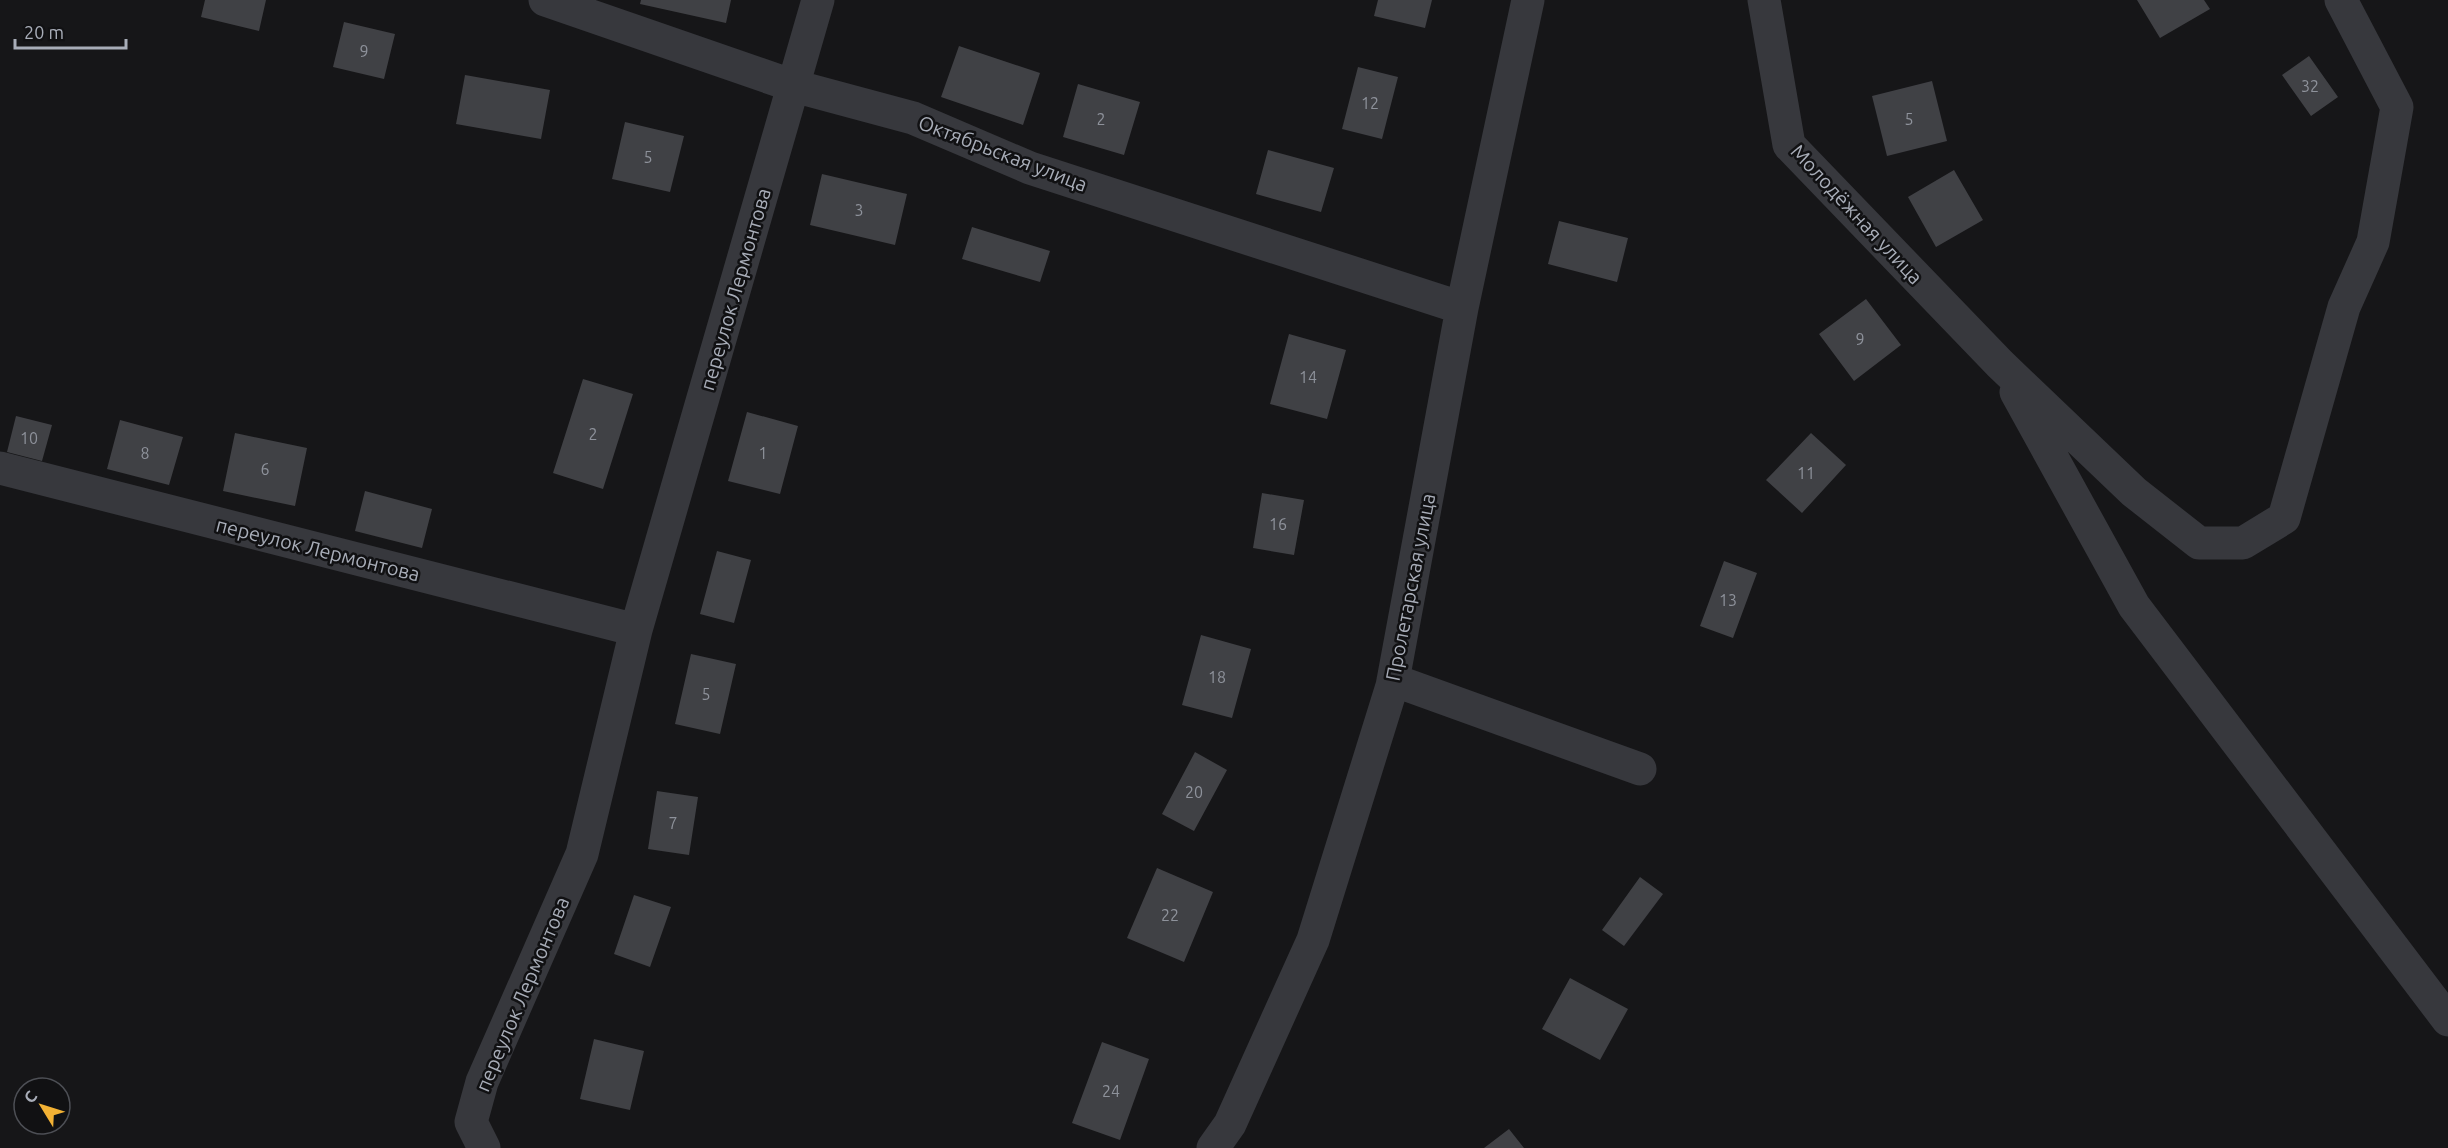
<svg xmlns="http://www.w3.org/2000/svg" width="2448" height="1148" font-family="Ubuntu,sans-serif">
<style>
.building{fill:#404145}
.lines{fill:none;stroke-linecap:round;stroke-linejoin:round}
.minor{stroke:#37383d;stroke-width:33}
.labels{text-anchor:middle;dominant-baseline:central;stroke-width:5;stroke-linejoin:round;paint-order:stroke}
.number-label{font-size:16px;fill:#8e929b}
.street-label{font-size:20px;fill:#a8adb8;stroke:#111113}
</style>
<rect width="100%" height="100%" fill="#161618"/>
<path class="building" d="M205,0H266L259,31L201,17Z
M641,0H731L726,23L640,4Z
M1378,0H1432L1425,28L1374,16Z
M2137,0H2204L2210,9L2160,38Z
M344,22L395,34L384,79L333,67Z
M959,46L1040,73L1023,125L941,97Z
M2309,56L2338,97L2311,116L2282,75Z
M1358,67L1398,77L1382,139L1342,129Z
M465,75L550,90L541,139L456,124Z
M1932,81L1947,141L1887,156L1872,96Z
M1078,84L1140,102L1124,155L1063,137Z
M625,122L684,136L670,192L612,179Z
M1268,150L1334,168L1321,212L1256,194Z
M1954,170L1983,220L1936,247L1908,197Z
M822,174L907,194L895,245L810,225Z
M1559,221L1628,238L1617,282L1548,264Z
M972,227L1050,251L1040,282L962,259Z
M1866,299L1901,345L1854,381L1819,334Z
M1289,334L1346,350L1327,419L1270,404Z
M583,379L633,394L603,489L553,473Z
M747,412L798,426L780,494L728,481Z
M16,416L52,425L42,461L7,452Z
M120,420L183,437L169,485L107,469Z
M235,433L307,448L295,506L223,491Z
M1811,433L1846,465L1802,513L1766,480Z
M365,491L432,509L422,548L355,531Z
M1262,493L1304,500L1294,555L1253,548Z
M717,551L751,560L734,623L700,614Z
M1724,561L1757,573L1733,638L1700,626Z
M1201,635L1251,649L1232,718L1182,705Z
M691,654L736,664L720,734L675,724Z
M1195,752L1227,770L1194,831L1162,814Z
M657,791L698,797L689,855L648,849Z
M1157,868L1213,892L1184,962L1127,938Z
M1640,877L1663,894L1624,946L1602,930Z
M634,895L671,907L650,967L614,954Z
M1570,978L1628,1009L1600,1060L1542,1029Z
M594,1039L644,1051L630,1110L580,1099Z
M1102,1042L1149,1059L1120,1140L1072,1123Z
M1509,1129L1524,1148H1484Z"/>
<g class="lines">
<path class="minor" d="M545,0L794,86L913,118L1030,168L1462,308
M1764,0L1789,145L2000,364L2134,492L2199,543H2243L2284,518L2344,307L2373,242L2397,107L2341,0
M2016,392L2134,606L2448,1020
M0,468L636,630
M1393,680L1640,769
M484,1148L471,1122L482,1082L582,854L636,630L818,0
M1213,1148L1230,1124L1313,940L1392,686L1462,308L1528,0"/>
</g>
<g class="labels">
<g class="number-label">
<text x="364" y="51">9</text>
<text x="2310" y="86">32</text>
<text x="1370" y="103">12</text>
<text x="1101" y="119">2</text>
<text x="1909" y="119">5</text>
<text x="648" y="157">5</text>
<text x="859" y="210">3</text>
<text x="1860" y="339">9</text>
<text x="1308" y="377">14</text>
<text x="593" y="434">2</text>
<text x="29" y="438">10</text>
<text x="145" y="453">8</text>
<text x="763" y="453">1</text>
<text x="265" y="469">6</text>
<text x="1806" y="473">11</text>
<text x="1278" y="524">16</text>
<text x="1728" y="600">13</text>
<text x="1217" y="677">18</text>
<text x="706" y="694">5</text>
<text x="1194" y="792">20</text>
<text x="673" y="823">7</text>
<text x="1170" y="915">22</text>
<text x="1111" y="1091">24</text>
</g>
<g class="street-label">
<text transform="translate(1003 153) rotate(21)">Октябрьская улица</text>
<text transform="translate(1857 214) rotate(47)">Молодёжная улица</text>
<text transform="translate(735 289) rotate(-74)">переулок Лермонтова</text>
<text transform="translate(318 549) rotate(14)">переулок Лермонтова</text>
<text transform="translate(1410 587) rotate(-79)">Пролетарская улица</text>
<text transform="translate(522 994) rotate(-67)">переулок Лермонтова</text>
</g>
</g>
<g transform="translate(42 1106) rotate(308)"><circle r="28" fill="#111113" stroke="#4d4f55" stroke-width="1.5"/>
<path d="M0-4.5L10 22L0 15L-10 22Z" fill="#f2b134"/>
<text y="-9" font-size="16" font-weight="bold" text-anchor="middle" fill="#a8adb8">С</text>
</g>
<path d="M15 39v9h111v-9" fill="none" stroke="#a8adb8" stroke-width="3"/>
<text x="24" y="39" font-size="18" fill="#a8adb8" stroke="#111113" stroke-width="4.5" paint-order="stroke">20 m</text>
</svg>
